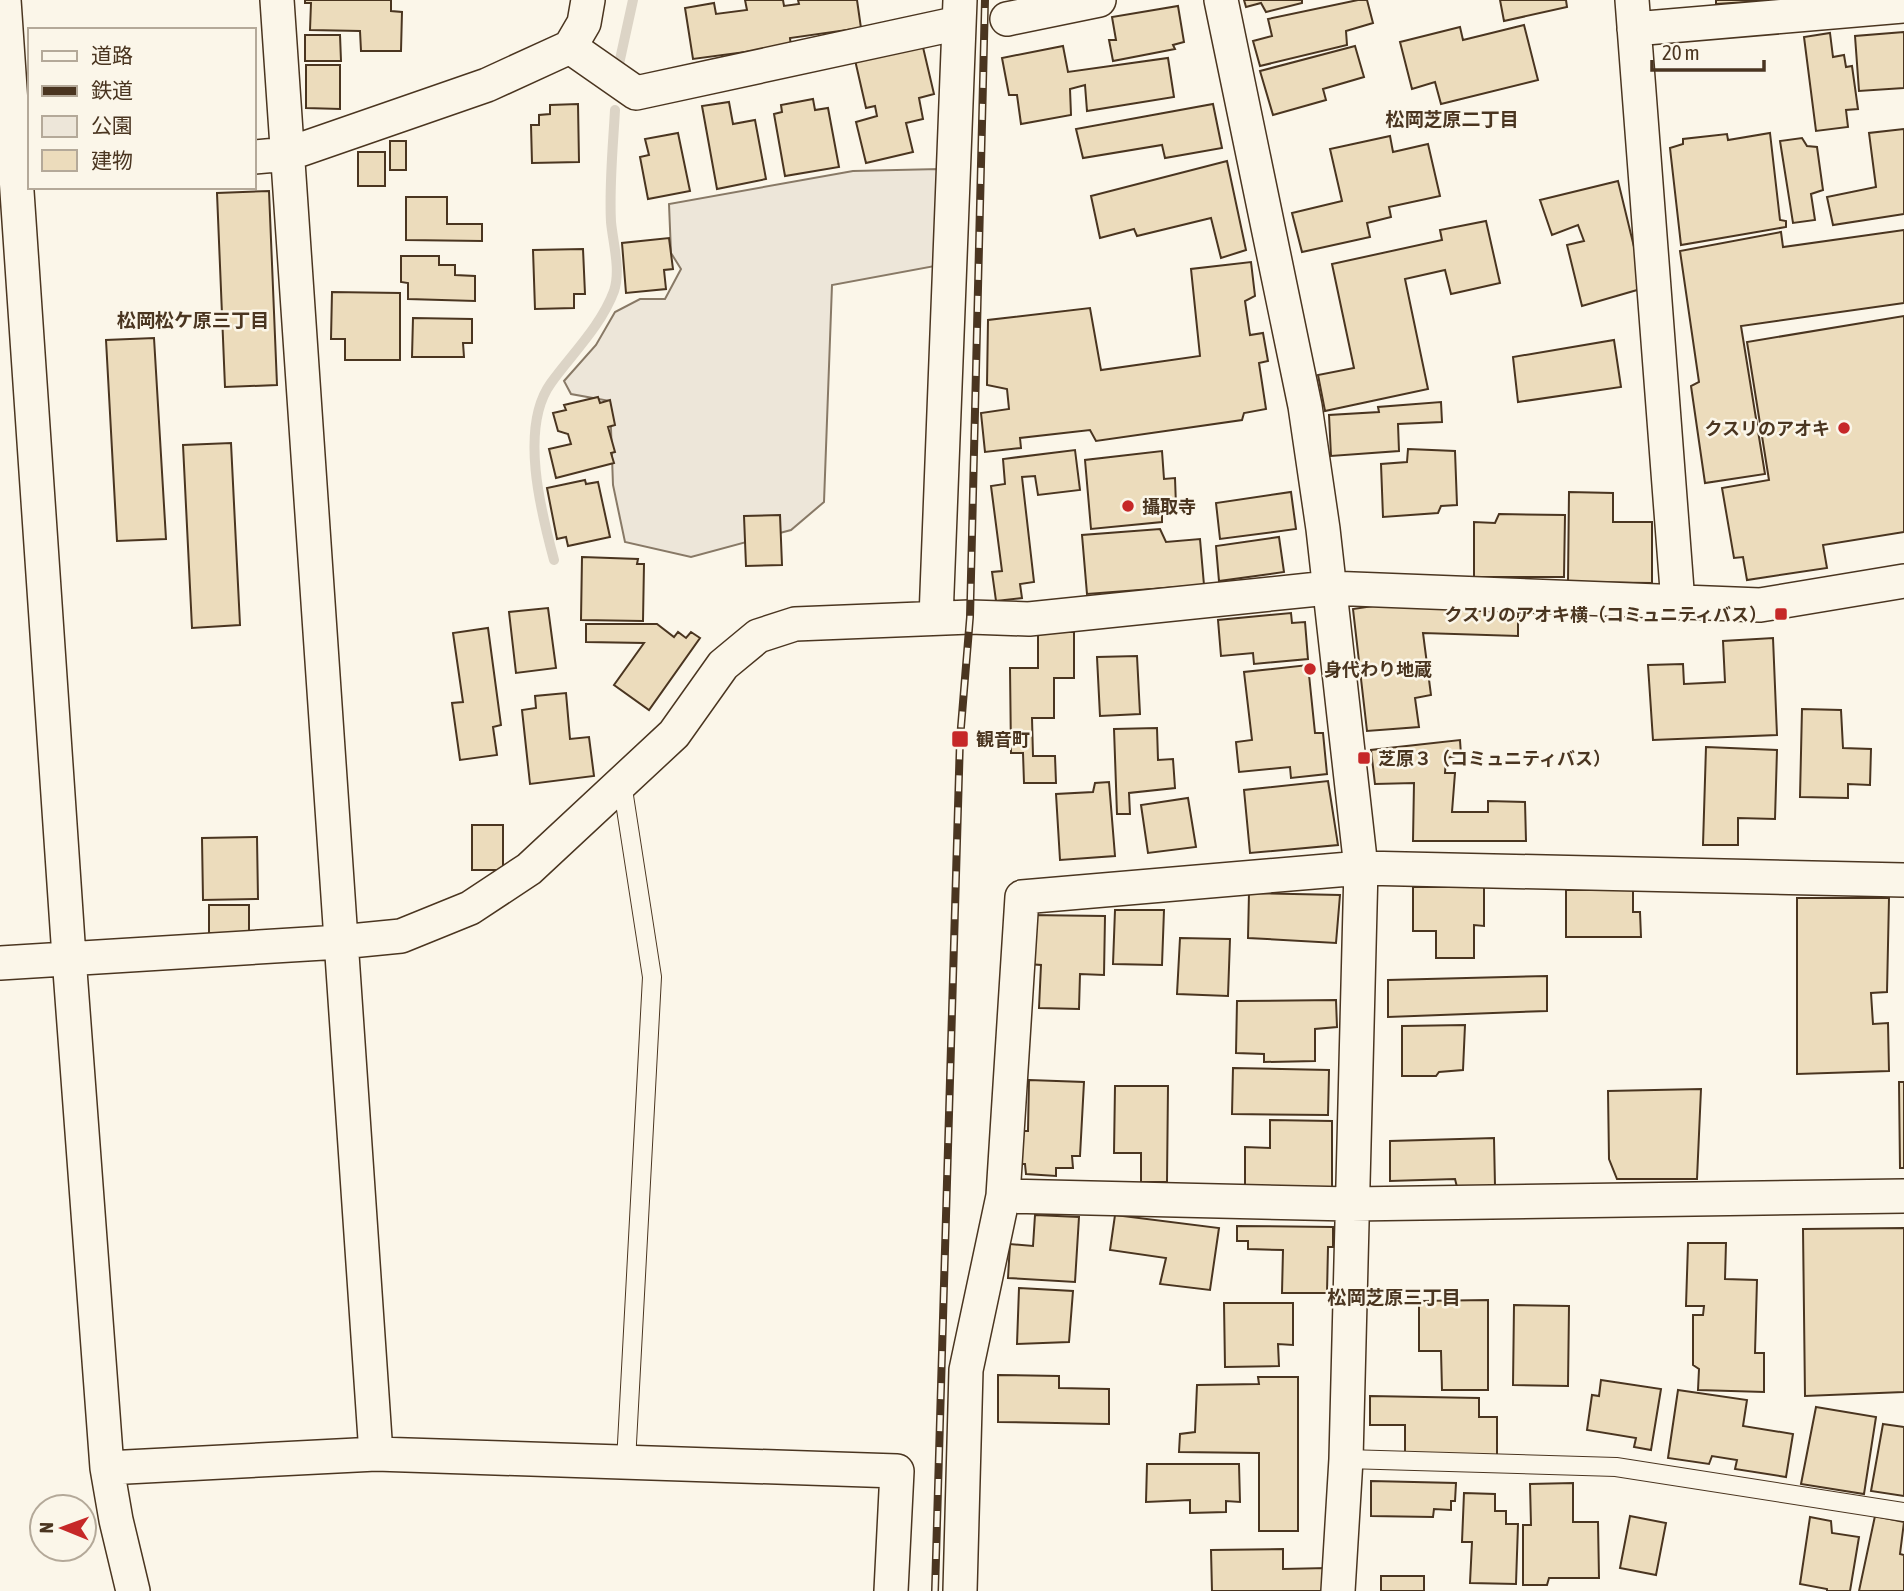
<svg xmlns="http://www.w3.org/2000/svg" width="1904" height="1591" font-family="'Asap Condensed','Noto Sans JP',sans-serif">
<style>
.green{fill:#ede6d9;stroke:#887966;stroke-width:2}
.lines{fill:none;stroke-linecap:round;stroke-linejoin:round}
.stream{stroke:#dcd4c6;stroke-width:10}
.building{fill:#ecdcbc;stroke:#4a3520;stroke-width:2}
.lane-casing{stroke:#4a3520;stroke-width:20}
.street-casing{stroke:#4a3520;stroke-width:36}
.lane{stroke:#fbf6e9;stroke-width:18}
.street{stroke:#fbf6e9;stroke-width:33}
.rail-casing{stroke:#4a3520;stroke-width:8}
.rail{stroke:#fbf6e9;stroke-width:5;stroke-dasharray:16;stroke-linecap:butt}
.poi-dot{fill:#c62828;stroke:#fbf6e9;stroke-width:2.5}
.labels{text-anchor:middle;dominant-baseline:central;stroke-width:5;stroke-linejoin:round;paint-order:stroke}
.poi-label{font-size:18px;font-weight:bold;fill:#4a3520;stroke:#fbf6e9;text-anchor:start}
.neighbourhood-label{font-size:19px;font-weight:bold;fill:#4a3520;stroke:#fbf6e9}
</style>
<rect width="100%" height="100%" fill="#fbf6e9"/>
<path class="green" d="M939,169L935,266L832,285L824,502L791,530L691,557L625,542L613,485L610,401L571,394L564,381L596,345L615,312L640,299H665L681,269L671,253L669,204L853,171Z"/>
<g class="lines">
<path class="stream" d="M619,64L633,0
M554,560C541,512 519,427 551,383C572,354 601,326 614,291C621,270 613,243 611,222C609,185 613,147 615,110"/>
</g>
<path class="building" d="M305,0H391V11L402,12L401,51H361L360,31L310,30L311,3H305Z
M745,0H783L784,6L799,4L798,0H857L861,28L790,38L791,46L693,59L685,8L714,3L716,14L747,10Z
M1244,0H1302V3L1266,12L1261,3L1246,7Z
M1358,0H1367L1373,23L1346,31L1347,45L1260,66L1253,41L1272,36L1268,19Z
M1500,0H1566L1567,7L1504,21Z
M1716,0H1778L1716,4Z
M1178,6L1184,42L1173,45L1175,49L1113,61L1109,40H1116L1112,17Z
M1524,25L1538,80L1441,104L1435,82L1412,89L1400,42L1460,27L1463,40Z
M1904,32V88L1859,91L1855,36Z
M1830,33L1833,57L1844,55L1846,67L1852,66L1858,109L1846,110L1848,127L1816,131L1804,37Z
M305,35H340L341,61H305Z
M922,43L934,94L919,98L923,119L906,123L913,152L866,163L856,122L877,116L875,106L866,108L855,60Z
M1063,46L1068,72L1168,58L1174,97L1087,111L1085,85L1070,89L1071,115L1021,124L1017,95H1009L1002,58Z
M1355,46L1364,77L1323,89L1326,100L1273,115L1260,71Z
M306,65H340V109L306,108Z
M813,99L815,110L828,108L839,167L785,176L774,114L782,112L781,105Z
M729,102L733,124L755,120L766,179L717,189L702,106Z
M578,104L579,162L532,163L531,125H539V115L550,114V105Z
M1213,104L1222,148L1165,158L1162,145L1083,158L1076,129Z
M1904,129V214L1833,225L1827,197L1876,187L1869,133Z
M678,133L690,191L648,199L640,157L649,155L645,139Z
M1770,133L1780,220L1786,221V227L1681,245L1670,148L1683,144V139L1727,134L1728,140Z
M1390,136L1393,152L1428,144L1440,196L1389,207L1391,217L1367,223L1370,237L1302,252L1292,213L1342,201L1330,149Z
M1802,138L1807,146L1817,147L1823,190L1811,194L1815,220L1793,223L1780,141Z
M390,141H406V170H390Z
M358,152H385V186H358Z
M1227,161L1246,250L1221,258L1211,218L1137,236L1134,229L1100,238L1091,196Z
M1618,181L1644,288L1582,306L1567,245L1584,241L1578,225L1552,235L1540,200Z
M269,191L277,385L225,387L217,193Z
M406,197H447V224H482V241L406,240Z
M1486,221L1500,283L1451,294L1445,270L1405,279L1428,389L1325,411L1318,375L1354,368L1332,264L1442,240L1440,230Z
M1904,230V303L1741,326L1765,474L1705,483L1691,386L1699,382L1680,251L1781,232L1783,247Z
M669,238L673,269L664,270L666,289L626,293L622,243Z
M583,249L585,294H574V308L535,309L533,250Z
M401,256H439V265H455V275L475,276V301L408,299V283L401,282Z
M1251,262L1255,296L1245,301L1250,335L1263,333L1268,361L1259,363L1266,409L1244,413L1242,420L1096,441L1090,430L1020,438L1021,448L985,452L981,413L1009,409L1007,389L987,385L988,320L1090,308L1101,370L1200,356L1191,269Z
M332,292L400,293V360H345V339H331Z
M1904,316V532L1823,545L1827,568L1747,580L1743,557L1734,558L1722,488L1769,480L1747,342Z
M413,318L472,319V343H463L464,357H412Z
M154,338L166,539L117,541L106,340Z
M1614,340L1621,387L1518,402L1513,357Z
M598,397L600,403L610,400L615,425L608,427L615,452L611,453L614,463L556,478L549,449L571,444L568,434L558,431L553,413L566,410L564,405Z
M1441,402L1442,422L1398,424L1399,451L1331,456L1329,415L1379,412L1378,407Z
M231,443L240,625L192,628L183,445Z
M1408,449L1455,451L1457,505L1441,506L1438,513L1383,517L1381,464L1407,462Z
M1075,450L1080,490L1038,495L1035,476L1022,477L1034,582L1020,584L1022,598L996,601L992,572L1002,571L991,486L1005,484L1003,459Z
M1162,451L1164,479L1175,478L1176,506L1162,511V522L1091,529L1085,460Z
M585,480L586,484L598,482L610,537L568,546L566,537L557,539L547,488Z
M1291,492L1296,529L1220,539L1216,503Z
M1569,492L1613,493V522H1652V583L1568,582Z
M1499,514L1565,515L1564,577H1474V522L1495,523Z
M780,515L782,565L746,566L744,516Z
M1160,529L1166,542L1200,539L1204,585L1087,594L1082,535Z
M1279,537L1284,572L1219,581L1216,546Z
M582,557L638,559L637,564H644L643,621L581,620Z
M1400,602L1518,605V636L1423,633L1431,695L1415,698L1419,727L1367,731L1353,609Z
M548,608L556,668L516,673L509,612Z
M1291,613L1292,623L1305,622L1308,659L1254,664L1253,653L1221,656L1218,620Z
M586,624H657L674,637L678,632L686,638L691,632L700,638L649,710L614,685L644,643L586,642Z
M488,628L501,725L493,727L497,755L460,760L452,703L463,702L453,633Z
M1038,632H1074V678H1054V718H1032L1033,756H1055L1056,783H1024L1023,753H1011L1010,668H1038Z
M1773,638L1777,735L1653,740L1648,665L1683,664L1684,684L1725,682L1723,641Z
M1137,656L1140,714L1100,716L1097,657Z
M1308,665L1315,733H1323L1327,774L1291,778L1290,767L1239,772L1236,742L1252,740L1244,672Z
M566,693L570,739L589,737L594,776L530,784L522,710L536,708L535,696Z
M1802,709L1841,710L1843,748L1871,749L1870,785L1848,784V798L1800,797Z
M1157,728L1158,760L1173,759L1175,788L1129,793L1130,814H1117L1114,729Z
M1460,740L1461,755L1446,758L1445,773H1455L1452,812H1488V801L1525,802L1526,841H1413L1414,783L1375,784L1371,750Z
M1706,747L1777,750L1775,819L1738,818V845H1703Z
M1328,781L1338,845L1250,853L1244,790Z
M1109,782L1115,856L1060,860L1056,794L1093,792L1095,783Z
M1188,798L1196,847L1148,853L1141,805Z
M472,825H503V870H472Z
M257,837L258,899L203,900L202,838Z
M1413,887H1484V926L1474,925V958H1436V931H1413Z
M1566,890H1633V912H1640L1641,937H1566Z
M1249,893L1340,895L1336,943L1248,938Z
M1797,898H1889L1887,992L1871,993L1873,1024L1888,1023L1889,1071L1797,1074Z
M209,905H249V933H209Z
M1115,910H1164L1162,965L1113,964Z
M1028,915L1105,916L1104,975L1080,974L1079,1009L1039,1008L1041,965L1028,964Z
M1180,938L1230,939L1228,996L1177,994Z
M1547,976V1011L1388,1017V980Z
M1336,1000L1337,1027L1315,1029V1061L1264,1062V1054L1236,1053L1237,1001Z
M1465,1025L1463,1070L1439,1072L1436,1076H1402V1026Z
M1233,1068L1329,1070L1328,1115L1232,1114Z
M1029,1080L1084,1082L1080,1156H1072L1073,1168H1056V1176L1026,1174L1025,1164H1021V1131H1028Z
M1899,1082H1904V1168H1900Z
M1115,1086H1168L1167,1182H1141V1153H1114Z
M1701,1089L1697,1179H1617L1609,1159L1608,1091Z
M1270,1120L1332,1121V1188H1245V1147L1270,1148Z
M1494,1138L1495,1186L1457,1187L1455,1179L1390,1181V1141Z
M1035,1215L1079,1217L1075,1282L1008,1278L1010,1244L1033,1246Z
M1115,1215L1219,1228L1210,1290L1160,1284L1166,1258L1110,1250Z
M1237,1226L1333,1227V1247H1328L1327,1293H1282L1283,1250L1248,1249V1241H1237Z
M1904,1228V1392L1805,1396L1803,1229Z
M1688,1243H1726L1725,1279L1757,1280L1755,1353H1764V1392L1698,1390L1699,1369L1693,1365V1315H1703L1704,1306H1686Z
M1019,1288L1073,1291L1069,1342L1017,1344Z
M1488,1300V1390H1442L1441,1351H1419V1301Z
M1224,1303H1293V1345L1278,1344L1279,1366L1225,1367Z
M1514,1305L1569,1306L1568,1386L1513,1385Z
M998,1375L1059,1376V1388L1109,1389V1424L998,1422Z
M1258,1377H1298V1531H1259V1453L1179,1452L1180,1434L1195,1432L1197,1385L1259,1384Z
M1601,1380L1661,1389L1651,1450L1634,1447L1636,1438L1587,1430L1592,1395L1599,1396Z
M1678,1390L1747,1400L1743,1426L1793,1434L1786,1477L1735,1469L1737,1460L1712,1456L1709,1464L1668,1458Z
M1370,1396L1479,1398V1417H1497V1455L1405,1453V1425H1370Z
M1816,1407L1876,1417L1864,1494L1801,1484Z
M1883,1424L1904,1427V1496L1871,1491Z
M1147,1464H1239L1240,1502L1226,1501V1512L1190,1513V1500L1146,1502Z
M1371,1481L1456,1483L1455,1501H1451V1510L1434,1509L1433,1517L1371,1516Z
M1573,1483V1522H1598L1599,1578H1549L1547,1585H1523V1525H1531L1530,1484Z
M1464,1493L1495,1494V1511H1506V1524H1518L1516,1584L1470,1583L1472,1542H1462Z
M1630,1516L1666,1523L1656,1575L1620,1568Z
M1875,1516L1904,1522L1900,1554L1904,1555V1591H1859Z
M1810,1517L1831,1521L1832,1533L1859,1537L1850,1591H1827V1589L1800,1584Z
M1283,1549V1569L1327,1568V1591H1212L1211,1550Z
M1381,1576H1424V1591H1381Z"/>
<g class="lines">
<defs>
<path id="lane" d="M622,783L652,977L626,1462
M1346,1459L1616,1467L1904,1512"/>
<path id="street" d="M4,0L69,957L107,1468L116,1520L133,1591
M277,0L376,1454
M1221,0L1305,406L1323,529L1361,868L1346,1459L1338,1591
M1632,0L1678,603
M1007,19L1099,0
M1634,29L1904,6
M570,47L636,93L959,23
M254,157L288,154L487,85L570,47L584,23L588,0
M936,618L960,0
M0,963L340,942L401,936L470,908L529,869L674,734L723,665L758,636L795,624L970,617L1029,619L1328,588L1760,605L1904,581
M1003,1196L1351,1204L1904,1196
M107,1468L376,1454L897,1471L891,1591
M960,1591L966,1370L1003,1196L1022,897L1361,868L1904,880"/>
</defs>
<use href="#lane" class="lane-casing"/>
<use href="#street" class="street-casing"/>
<use href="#lane" class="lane"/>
<use href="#street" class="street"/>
<defs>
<path id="rail" d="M935,1591L960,739L970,617L985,0"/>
</defs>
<use href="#rail" class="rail-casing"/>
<use href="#rail" class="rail"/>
</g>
<g class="poi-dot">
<circle cx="1844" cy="428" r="7"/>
<circle cx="1128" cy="506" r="7"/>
<rect x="1774" y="607" width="14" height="14" rx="3.5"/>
<circle cx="1310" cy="669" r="7"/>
<rect x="951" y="730" width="18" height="18" rx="3.5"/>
<rect x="1357" y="751" width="14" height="14" rx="3.5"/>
</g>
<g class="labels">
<g class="poi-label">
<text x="1830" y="428" text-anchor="end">クスリのアオキ</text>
<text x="1142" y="506">攝取寺</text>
<text x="1767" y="614" text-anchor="end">クスリのアオキ横（コミュニティバス）</text>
<text x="1324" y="669">身代わり地蔵</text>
<text x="976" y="739">観音町</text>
<text x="1378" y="758">芝原３（コミュニティバス）</text>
</g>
<g class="neighbourhood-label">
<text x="1452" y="119">松岡芝原二丁目</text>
<text x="193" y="320">松岡松ケ原三丁目</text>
<text x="1394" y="1297">松岡芝原三丁目</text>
</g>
</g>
<rect x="28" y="28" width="228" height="161" fill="#fbf6e9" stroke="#b4a999" stroke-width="2"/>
<rect x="42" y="51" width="35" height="10" fill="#fbf6e9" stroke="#b4a999" stroke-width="2"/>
<text x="91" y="63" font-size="21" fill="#4a3520">道路</text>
<rect x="42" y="86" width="35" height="10" fill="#4a3520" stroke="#b4a999" stroke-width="2"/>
<text x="91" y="98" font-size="21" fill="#4a3520">鉄道</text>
<rect x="42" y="116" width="35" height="21" fill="#ede6d9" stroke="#b4a999" stroke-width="2"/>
<text x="91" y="133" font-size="21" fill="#4a3520">公園</text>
<rect x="42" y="150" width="35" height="21" fill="#ecdcbc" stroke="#b4a999" stroke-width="2"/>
<text x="91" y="168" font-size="21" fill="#4a3520">建物</text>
<g transform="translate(63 1528) rotate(271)"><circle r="33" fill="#fbf6e9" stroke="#b4a999" stroke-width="2"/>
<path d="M0-5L12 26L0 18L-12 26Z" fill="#c62828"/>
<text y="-10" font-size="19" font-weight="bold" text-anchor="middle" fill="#4a3520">N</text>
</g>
<path d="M1652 60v10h112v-10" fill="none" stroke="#4a3520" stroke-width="3.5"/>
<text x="1662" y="60" font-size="21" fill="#4a3520" stroke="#fbf6e9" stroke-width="5" paint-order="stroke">20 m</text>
</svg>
